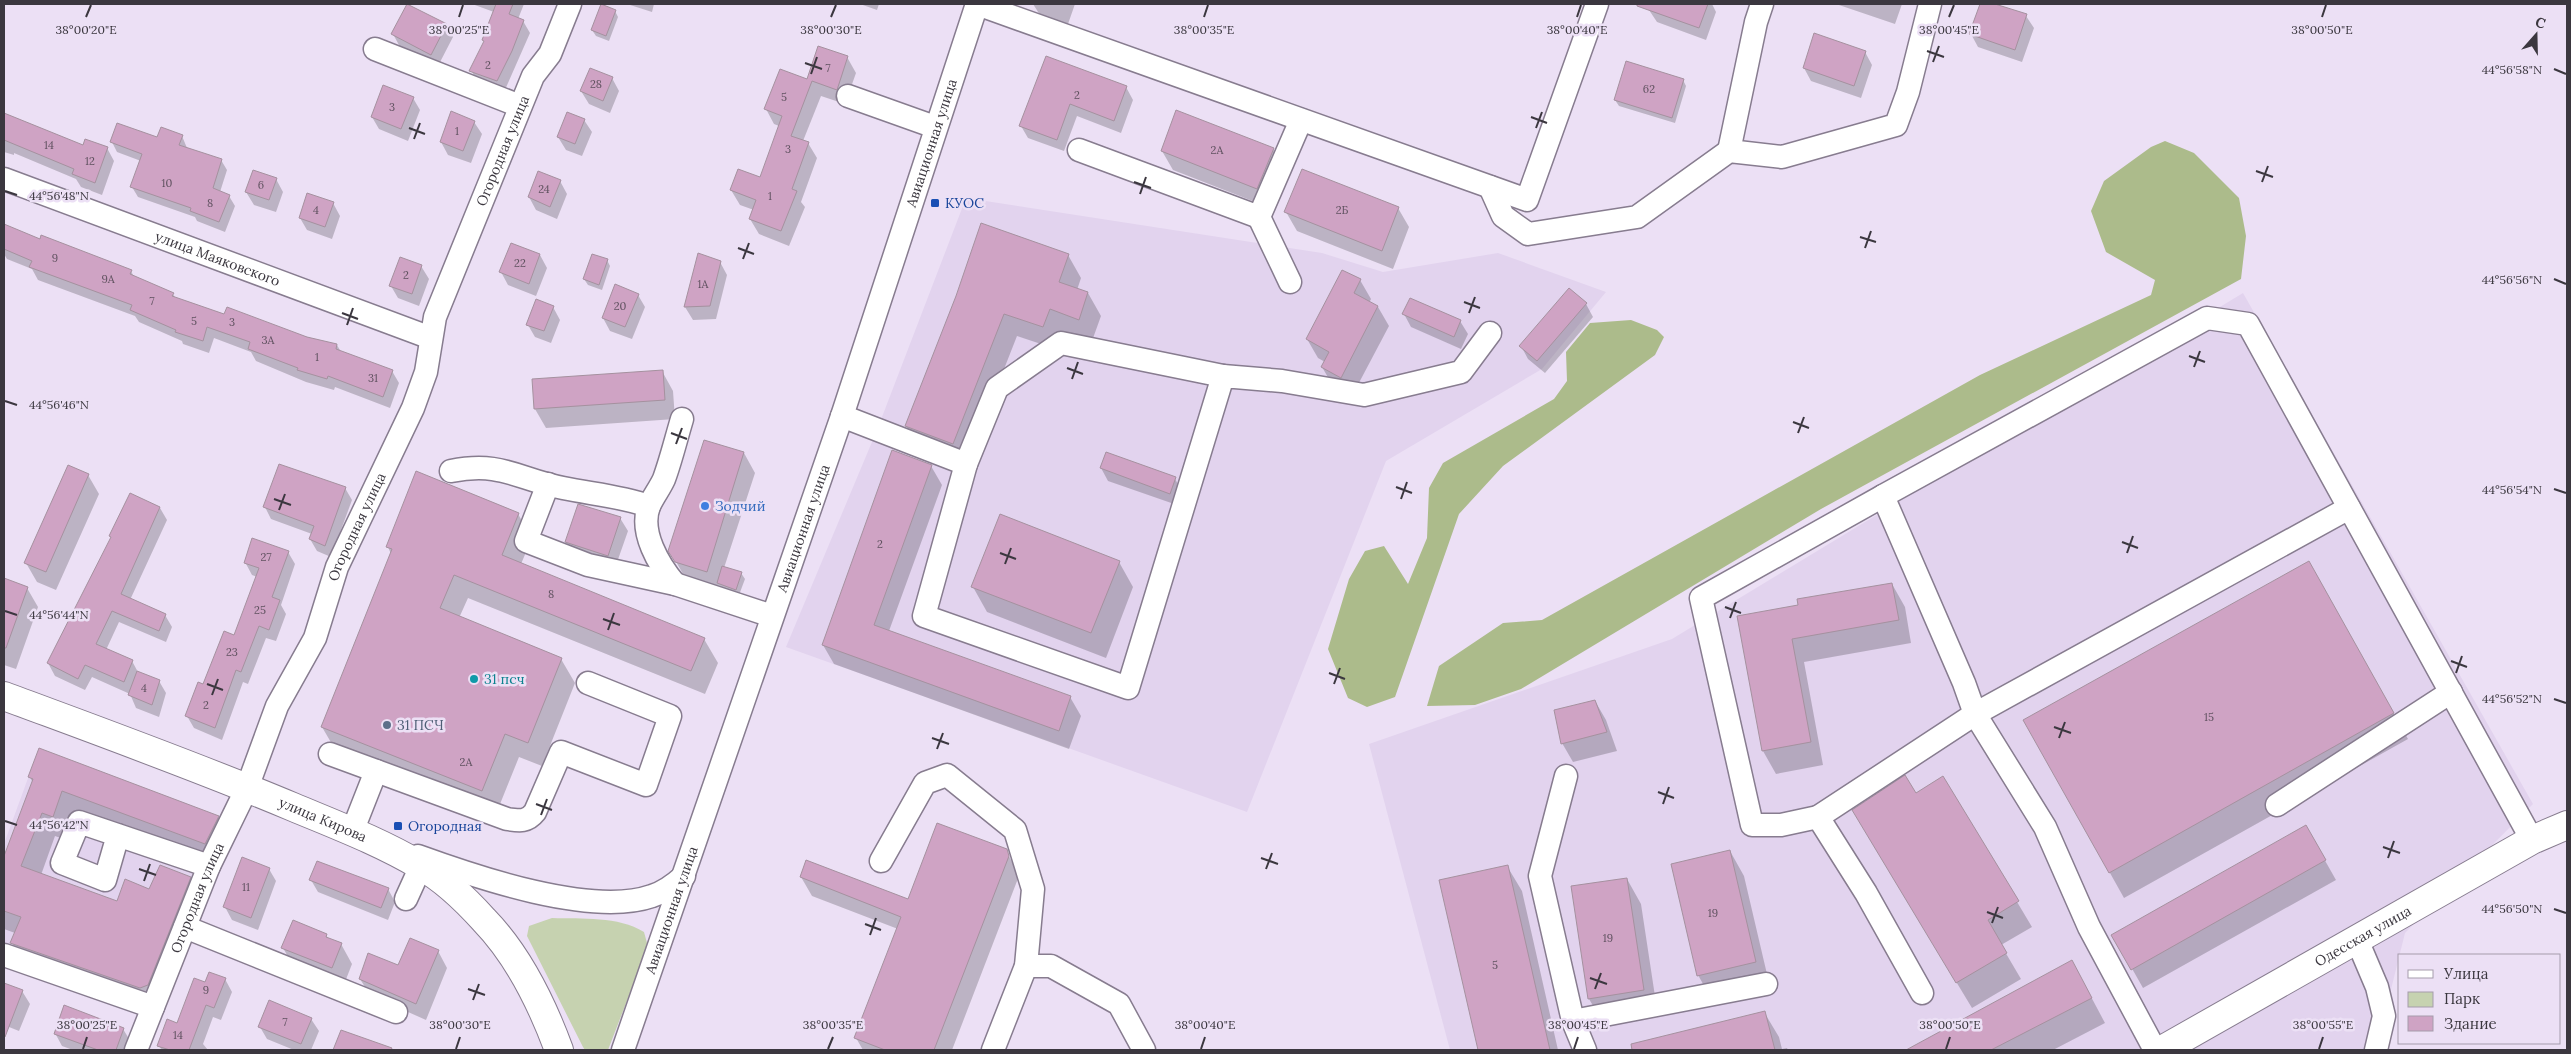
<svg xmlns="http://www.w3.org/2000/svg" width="2571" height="1054" font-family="Lora,serif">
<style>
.built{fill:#e2d3ee}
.green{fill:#c6d2b0}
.forest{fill:#acbb8b}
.shadow{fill:#0003}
.building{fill:#cfa3c4;stroke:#a5919f}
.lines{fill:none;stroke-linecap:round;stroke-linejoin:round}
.minor-casing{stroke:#877c8f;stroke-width:25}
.major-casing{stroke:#877c8f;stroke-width:30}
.minor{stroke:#fff;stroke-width:22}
.major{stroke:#fff;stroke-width:28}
.ticks{fill:none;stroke:#3b373f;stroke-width:2}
.transit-dot{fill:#1a4fb4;stroke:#ece0f5;stroke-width:2}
.shop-dot{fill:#3f7fe0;stroke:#ece0f5;stroke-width:2}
.culture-dot{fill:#0f9aa8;stroke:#ece0f5;stroke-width:2}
.service-dot{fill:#5c6f8a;stroke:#ece0f5;stroke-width:2}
.labels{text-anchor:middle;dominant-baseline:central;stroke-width:5;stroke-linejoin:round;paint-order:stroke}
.number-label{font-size:11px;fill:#605260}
.street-label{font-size:14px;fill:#3b373f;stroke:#ece0f5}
.transit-label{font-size:14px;fill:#164399;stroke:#ece0f5;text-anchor:start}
.shop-label{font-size:14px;fill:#366cbe;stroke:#ece0f5;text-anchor:start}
.culture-label{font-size:14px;fill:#0d838f;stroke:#ece0f5;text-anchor:start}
.service-label{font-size:14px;fill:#4e5e75;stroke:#ece0f5;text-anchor:start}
.ticks-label{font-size:12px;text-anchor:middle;fill:#3b373f;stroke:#ece0f5;stroke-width:5;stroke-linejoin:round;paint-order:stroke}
</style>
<rect width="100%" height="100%" fill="#ece0f5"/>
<path class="built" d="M966,198L1322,253L1383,272L1498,253L1606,292L1542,369L1386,461L1247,812L786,647L877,430Z
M2243,293L2533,804L2405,933L2376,1050H1450L1369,744L1672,639Z
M39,748L219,816L153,982L132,992L4,943V844Z"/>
<path class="green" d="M552,918C582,919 618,916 644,932L647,943L645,954L608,1050H585L583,1047L527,936L529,926Z"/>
<path class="forest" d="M2165,141L2194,153L2239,198L2246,236L2241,279L1821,509L1521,689L1475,705L1427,706L1439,666L1503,623L1542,620L1980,375L2151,295L2155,280L2106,252L2091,211L2104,181L2151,147Z
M1631,320L1657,330L1664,337L1655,355L1503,466L1459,514L1395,697L1367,707L1348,698L1328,649L1349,579L1365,551L1384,546L1408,584L1427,538L1429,488L1443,463L1554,399L1567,381L1566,352L1590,323Z"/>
<path class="shadow" d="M472,4H524L518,19L523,21L530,33L504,92L478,83L471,70L485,42L494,12Z
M627,4H654L652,12Z
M860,4H879L877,10Z
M1033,4H1075L1068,24L1040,15Z
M1652,4H1712L1716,12L1706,40L1657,22L1649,10Z
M1836,4H1902L1895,24Z
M1981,4H1991L2026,16L2034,28L2022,62L1978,47L1971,34Z
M615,11L618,17L609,41L596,36L592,30Z
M446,25L453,37L438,66L400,47L393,34Z
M1865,52L1872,65L1861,98L1811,81L1804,68Z
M847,57L856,73L845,104L821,96L803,141L808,143L817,158L801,202L805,207L789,246L759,234L750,219L754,210L740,205L731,190L761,179L779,126L774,124L766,109Z
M1046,57L1126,87L1133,100L1121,133L1077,116L1064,151L1028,138L1021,126Z
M612,78L619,91L610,113L589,104L581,91Z
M1683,80L1686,86L1675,123L1619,106L1615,100Z
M413,98L420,110L408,141L379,129L372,117Z
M4,116L83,147L107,148L114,161L102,195L81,187L76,179L14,153V155L4,152Z
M584,120L592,132L582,156L566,150L558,137Z
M474,122L482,134L471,163L448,155L441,142Z
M182,136L187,148L221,160L227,170L220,192L229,196L235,206L225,232L197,221L195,217L138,197L132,187L141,161L117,152L112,142Z
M1273,149L1284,168L1268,207L1173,170L1162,151Z
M276,179L283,192L276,212L254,205L246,192Z
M560,181L567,194L557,219L536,210L529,197Z
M333,203L340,216L332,239L307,230L300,218Z
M1398,208L1409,227L1393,269L1297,231L1286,212Z
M7,227L41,241L131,271L134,277L173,294L176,299L225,315L337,345L341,352L392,371L399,383L390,408L335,387L334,390L306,382L256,361L251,352L214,338L209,353L183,344L182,341L139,322L135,316L38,280L32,269L7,259L4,254V236Z
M512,244L540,255L547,268L536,296L508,285L501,272Z
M699,254L720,262L727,275L716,319L693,320L685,307Z
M1068,255L1081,278L1077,290L1088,293L1101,316L1092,341L1062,331L1056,349L1017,336L966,466L919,449L906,426L957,297Z
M607,260L610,266L602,290L588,285L584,279Z
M421,266L429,279L419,306L398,298L391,286Z
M1360,280L1371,299L1369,303L1378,307L1389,326L1352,396L1333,386L1322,367L1325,362L1318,358L1307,339Z
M638,295L645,307L632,339L610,331L603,318Z
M1586,304L1593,317L1545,373L1528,359L1521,346Z
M553,307L560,320L551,343L535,337L528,325Z
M1404,314L1460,321L1468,334L1461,349L1411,327Z
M662,371L673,391L675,419L546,428L535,409Z
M705,441L744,453L755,473L724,568L741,573L745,579L739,595L721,589L719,585L717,590L687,581L670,551Z
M931,466L942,485L889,631L1070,697L1081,716L1069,749L834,664L823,645Z
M1101,468L1175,479L1182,491L1177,505L1108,481Z
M88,475L99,494L56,590L37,582L26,563Z
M345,488L352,500L331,557L317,551L310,539L312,534L271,519L265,507Z
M160,508L167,520L130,600L165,615L172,627L166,642L119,622L106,650L132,661L139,674L159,681L166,693L159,717L136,708L130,694L92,677L85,690L55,676L48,663Z
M518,514L532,538L521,564L704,639L718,663L705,694L468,598L459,618L561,659L575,683L542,766L519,757L496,814L336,751L322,727L391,554L388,547Z
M620,518L628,531L615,568L573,554L566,542Z
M288,552L295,564L281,605L286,614L276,641L266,638L248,684L243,682L222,740L194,728L187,716L235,637L257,577L252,575L245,562Z
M1119,562L1133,587L1106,658L987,612L973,587Z
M4,579L27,588L38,607L16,669L4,665Z
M1892,584L1905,607L1911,643L1804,662L1823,765L1776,774L1763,751L1799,606Z
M2323,588L2408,739L2124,898L2025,721Z
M1595,701L1606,720L1617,751L1573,762L1562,743Z
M30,777L218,817L232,840L219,867L76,814L66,840L55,836L41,875L117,902L190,878L204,902L161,1008L25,967L12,943L15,933L4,929V859L33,783Z
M1943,778L2032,927L2001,945L2021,979L1972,1008L1868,836L1915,795Z
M2306,827L2336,880L2143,988L2113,935Z
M1006,850L1019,876L952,1050H863L856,1038L898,929L812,896L801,877L909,901Z
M1730,851L1744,876L1770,987L1712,1000L1698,975Z
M1507,866L1522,891L1558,1050H1480L1441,881Z
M269,869L276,881L258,930L232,920L225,907Z
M1627,879L1641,904L1658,1016L1604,1024L1589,999Z
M311,880L388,889L395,902L388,920L318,892Z
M326,935L329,940L341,944L352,964L343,987L294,967L283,948Z
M438,951L447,968L426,1020L370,995L360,979Z
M2072,961L2105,1023L2053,1050H1909Z
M225,979L232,992L221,1020L213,1017L203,1044L208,1050H162L159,1046L178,1025L206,984Z
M4,984L22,991L30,1004L19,1031L4,1025Z
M1764,1012L1779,1037L1782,1049L1787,1048L1788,1050H1652L1650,1041Z
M311,1019L319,1031L311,1050H294L267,1039L260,1027Z
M123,1029L131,1042L127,1050H73L62,1046L55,1033Z
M341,1031L384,1046L386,1050H335Z"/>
<path class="building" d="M407,4L447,24L431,55L391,34Z
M496,4H513L509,14L524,20L512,51L497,81L469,71L484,41L482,40Z
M601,4L616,10L606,36L591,30Z
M1637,4H1708L1699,28L1637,6Z
M1980,4H1995L2027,14L2015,50L1969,34Z
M1814,33L1866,51L1854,86L1803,68Z
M818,46L848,56L837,90L812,81L791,136L809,142L792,189L797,191L781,231L749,219L756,200L730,190L738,169L760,177L782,116L764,109L780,69L807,79Z
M1046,56L1127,86L1114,121L1070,104L1057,140L1019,126Z
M1626,61L1684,79L1672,118L1614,100Z
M590,68L613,77L603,101L580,91Z
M383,85L414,97L401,129L371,117Z
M1176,110L1274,148L1257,189L1161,151Z
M451,111L475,121L463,151L440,142Z
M567,112L585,119L575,144L557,137Z
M4,113L83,145L85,139L108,147L95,183L72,174L74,169L4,140Z
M117,123L157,137L161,127L183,135L179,145L222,159L213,188L230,195L219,222L190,211L191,208L130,187L142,154L110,142Z
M1302,169L1399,207L1382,251L1284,212Z
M253,170L277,178L269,200L245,192Z
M538,171L561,180L550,207L528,197Z
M307,193L334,202L325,227L299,218Z
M981,223L1069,254L1059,282L1088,292L1079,320L1050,309L1043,327L1004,314L953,444L905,426L956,296Z
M4,224L40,239L41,235L132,270L130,274L174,293L172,296L224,314L227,307L307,337L337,344L336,349L393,370L383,397L328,376L327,379L297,370L298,368L248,349L250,342L207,327L203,341L175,332L176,330L130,310L132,305L29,267L32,261L4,249Z
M511,243L540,254L529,284L499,272Z
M698,253L721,261L710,306L684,307Z
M592,254L608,259L599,285L583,279Z
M400,257L422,265L412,294L389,286Z
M1342,270L1361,279L1354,293L1378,306L1341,378L1321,367L1329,352L1306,339Z
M615,284L639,294L625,327L602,318Z
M1569,288L1587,303L1537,361L1519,346Z
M1410,298L1461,320L1454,337L1402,314Z
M536,299L554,306L544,331L526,325Z
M663,370L665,400L534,409L532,379Z
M704,440L744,452L707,572L675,562L668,551Z
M892,450L932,465L874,625L1071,696L1059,731L822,645Z
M1106,452L1176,477L1170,494L1100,468Z
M279,464L346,487L325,546L309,539L314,526L263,507Z
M68,465L89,474L46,572L24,563Z
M416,471L519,513L502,555L705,638L691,671L454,575L440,608L562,658L528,743L505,734L482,791L321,727L392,549L386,547Z
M130,493L160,507L121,594L166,614L159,631L112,611L96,644L133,660L124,682L85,665L78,679L47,663L111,537L109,536Z
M578,504L621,517L608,556L565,542Z
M1000,514L1120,561L1091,633L971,587Z
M252,538L289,551L272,597L280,600L269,630L259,626L241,672L236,670L215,728L185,716L198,682L203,684L224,631L234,635L259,568L244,563Z
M2309,561L2394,713L2109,873L2023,720Z
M722,566L742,572L736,590L717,583Z
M4,578L28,587L6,648H4Z
M1892,583L1899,620L1792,639L1811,742L1762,751L1737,616L1798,605L1797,599Z
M137,671L160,680L152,705L128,695Z
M1595,700L1607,732L1561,744L1554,710Z
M39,748L219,816L205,844L62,791L53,817L42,813L21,866L117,901L125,879L149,889L160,865L191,877L148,985L140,988L10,943L21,917L4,911V856L33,779L28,777Z
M1905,775L1916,793L1943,776L2019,901L1988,920L2007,953L1956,983L1852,810Z
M937,823L1007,849L1009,856L934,1050H885L854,1038L901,917L800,877L806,860L908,899Z
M2306,825L2326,860L2131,970L2111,935Z
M1730,850L1756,962L1697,976L1671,864Z
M242,857L270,868L251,918L223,907Z
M317,861L389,888L381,908L309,880Z
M1508,865L1550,1050H1478L1439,880Z
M1627,878L1644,990L1588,999L1571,886Z
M293,920L327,934L326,937L342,943L332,968L281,948Z
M410,938L439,950L416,1004L359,979L368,953L398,965Z
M2072,960L2092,998L1991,1050H1906Z
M209,972L226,978L214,1008L206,1005L189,1050H170L157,1046L167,1019L177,1023L194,978L205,982Z
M4,983L23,990L5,1037H4Z
M269,1000L312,1018L301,1044L258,1027Z
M64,1005L124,1028L116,1050H98L54,1034Z
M1765,1011L1775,1050H1632L1631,1044Z
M341,1030L392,1048L391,1050H333Z"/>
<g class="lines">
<defs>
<g id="minor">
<path d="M977,4L1527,200L1597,4"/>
<path d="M375,49L520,106"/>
<path d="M848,96L935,127"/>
<path d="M1079,150L1259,217L1301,120"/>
<path d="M1729,151L1756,22L1762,4"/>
<path id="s1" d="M4,179L431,338"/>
<path d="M1490,187L1503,216L1528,234L1637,217L1729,151L1782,157L1896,125L1908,92L1930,4"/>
<path d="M1259,217L1290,282"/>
<path d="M842,416L966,464L924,616L1128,688L1223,376L1282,381L1364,395L1461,372L1490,333"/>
<path d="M966,464L997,388L1061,343L1223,376"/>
<path d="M451,471C502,461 517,479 563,488C592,494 620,496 649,506"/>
<path d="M548,484L526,541L588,565L675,584L772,616"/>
<path d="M675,584C659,565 639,532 649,506C653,497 660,488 664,479C671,460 676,439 682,419"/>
<path d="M330,754L507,819C520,821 527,822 535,812L561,752L646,785L670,716L588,683"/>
<path d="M1566,776L1540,876L1573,1021L1585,1050"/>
<path d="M2277,805L2451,692"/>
<path d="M1818,817L1781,825H1752L1701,598L1883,496"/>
<path d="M118,835L105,880L62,863L79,822L209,866"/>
<path d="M366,838L352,832L376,771"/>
<path d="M418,856C476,877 592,917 652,896C665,892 674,885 684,876"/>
<path d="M881,861L925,783L947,775L1015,830L1033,889L1026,966L993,1050"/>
<path d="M406,899L421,866"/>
<path d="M185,927L396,1012"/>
<path d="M2357,940L2377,987L2384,1016L2376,1050"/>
<path d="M4,955L153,1007"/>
<path d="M1026,966H1051L1119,1004L1144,1050"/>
<path d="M1922,993L1866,893L1818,817L1975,714L2349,508"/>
<path d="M1573,1021L1766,984"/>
<path id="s2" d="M136,1050L209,866L247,788L277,706L315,638L337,567L413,408L426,372L435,317L533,76L550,54L570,4"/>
<path id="s3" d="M623,1050L842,416L977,4"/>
<path d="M2155,1050L2089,927L2045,827L1975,714L1964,683L1883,496L2207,318L2248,324L2532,840"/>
</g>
<g id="major">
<path id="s4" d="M4,696C101,732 198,767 293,807C336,825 381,842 421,866C444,879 466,900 484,920C519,956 542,1004 559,1050"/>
<path id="s5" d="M2162,1050L2532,840L2567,825"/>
</g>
</defs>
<use href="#minor" class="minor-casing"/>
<use href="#major" class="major-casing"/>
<use href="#minor" class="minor"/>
<use href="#major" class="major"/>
</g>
<path class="ticks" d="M86,17L91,5M459,17L463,5M831,17L836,5M1204,17L1208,5M1577,17L1581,5M1949,17L1954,5M2322,17L2326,5M1927,51L1944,57M1933,62L1939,46M805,63L822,69M2554,69L2566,74M811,74L817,57M1531,117L1547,123M409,128L425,134M1536,128L1542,112M414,139L420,123M2256,171L2273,177M1134,182L1151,188M2262,182L2268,166M5,191L17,195M1140,194L1146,177M1860,237L1876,242M738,248L754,254M1865,248L1871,231M743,259L749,243M2554,279L2566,284M1464,302L1480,308M342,313L358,319M1469,313L1475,297M347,325L353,308M2189,356L2205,362M2194,367L2200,351M1067,368L1083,374M1072,379L1078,362M5,401L17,405M1793,422L1809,428M671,433L687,439M1798,433L1804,417M676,444L682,428M1396,487L1412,493M2554,489L2566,493M274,499L291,505M1401,499L1407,482M279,510L285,494M2122,542L2138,548M1000,553L1016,559M2127,553L2133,536M1005,564L1011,548M1725,607L1741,613M5,611L17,615M1730,618L1736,602M603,619L620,625M608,630L614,613M2451,661L2467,667M1329,673L1345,679M2456,673L2462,656M207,684L223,690M1334,684L1340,668M212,695L218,679M2554,699L2566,703M2054,727L2071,733M932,738L949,744M2059,738L2065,722M937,749L943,733M1658,792L1674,798M536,804L552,810M1663,804L1669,787M541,815L547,799M5,821L17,825M2383,847L2400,853M1261,858L1278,864M2388,858L2394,841M139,869L156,875M1266,869L1272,853M144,881L150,864M2554,909L2566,913M1987,912L2003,918M1992,923L1998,907M865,924L881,930M870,935L876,918M1590,978L1607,984M468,989L485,995M1595,989L1601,973M473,1000L479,984M83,1049L87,1037M456,1049L460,1037M828,1049L833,1037M1201,1049L1205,1037M1574,1049L1578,1037M1946,1049L1950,1037M2319,1049L2323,1037"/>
<g class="transit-dot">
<rect x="930" y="198" width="10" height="10" rx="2.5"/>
<rect x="393" y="821" width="10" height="10" rx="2.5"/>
</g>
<circle class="shop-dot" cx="705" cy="506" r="5"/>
<circle class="culture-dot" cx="474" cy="679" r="5"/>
<circle class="service-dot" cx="387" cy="725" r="5"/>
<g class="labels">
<g class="number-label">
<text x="488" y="65">2</text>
<text x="828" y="68">7</text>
<text x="596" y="84">28</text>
<text x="1649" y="89">62</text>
<text x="1077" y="95">2</text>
<text x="784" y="97">5</text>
<text x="392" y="107">3</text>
<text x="457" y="131">1</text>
<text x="49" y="145">14</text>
<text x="788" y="149">3</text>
<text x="1217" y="150">2А</text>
<text x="90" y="161">12</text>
<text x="167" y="183">10</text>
<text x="261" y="185">6</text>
<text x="544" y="189">24</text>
<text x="770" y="196">1</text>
<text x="210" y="203">8</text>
<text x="316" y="210">4</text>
<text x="1342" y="210">2Б</text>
<text x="55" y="258">9</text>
<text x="520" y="263">22</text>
<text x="406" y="275">2</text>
<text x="108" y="279">9А</text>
<text x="703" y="284">1А</text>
<text x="152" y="301">7</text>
<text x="620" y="306">20</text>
<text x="194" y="321">5</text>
<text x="232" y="322">3</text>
<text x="268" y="340">3А</text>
<text x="317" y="357">1</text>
<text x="373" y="378">31</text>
<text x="880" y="544">2</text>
<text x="266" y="557">27</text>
<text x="551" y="594">8</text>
<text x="260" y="610">25</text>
<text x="232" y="652">23</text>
<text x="144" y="688">4</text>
<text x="206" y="705">2</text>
<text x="2209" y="717">15</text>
<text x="466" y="762">2А</text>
<text x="246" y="887">11</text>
<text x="1713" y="913">19</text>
<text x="1608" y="938">19</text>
<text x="1495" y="965">5</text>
<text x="206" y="990">9</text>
<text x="285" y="1022">7</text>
<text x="178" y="1035">14</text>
</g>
<g class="street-label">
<text stroke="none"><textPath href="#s3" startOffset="958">Авиационная улица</textPath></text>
<text stroke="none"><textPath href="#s2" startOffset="974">Огородная улица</textPath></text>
<text stroke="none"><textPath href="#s1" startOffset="228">улица Маяковского</textPath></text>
<text stroke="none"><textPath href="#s2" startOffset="569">Огородная улица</textPath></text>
<text stroke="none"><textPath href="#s3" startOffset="552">Авиационная улица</textPath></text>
<text stroke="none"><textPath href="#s4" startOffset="342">улица Кирова</textPath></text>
<text stroke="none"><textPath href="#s2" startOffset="164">Огородная улица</textPath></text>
<text stroke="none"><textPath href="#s3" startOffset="148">Авиационная улица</textPath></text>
<text stroke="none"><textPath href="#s5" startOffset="231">Одесская улица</textPath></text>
</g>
<g class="transit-label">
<text x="945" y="203">КУОС</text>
<text x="408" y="826">Огородная</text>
</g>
<g class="shop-label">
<text x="715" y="506">Зодчий</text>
</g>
<g class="culture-label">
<text x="484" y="679">31 псч</text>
</g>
<g class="service-label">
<text x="397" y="725">31 ПСЧ</text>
</g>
</g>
<g class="ticks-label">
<text x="459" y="34">38°00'25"E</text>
<text x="831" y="34">38°00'30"E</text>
<text x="1204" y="34">38°00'35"E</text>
<text x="1949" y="34">38°00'45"E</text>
<text x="86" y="34">38°00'20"E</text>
<text x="1577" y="34">38°00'40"E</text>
<text x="2322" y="34">38°00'50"E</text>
<text x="2512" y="74">44°56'58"N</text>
<text x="59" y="200">44°56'48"N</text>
<text x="2512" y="284">44°56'56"N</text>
<text x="59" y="409">44°56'46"N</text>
<text x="2512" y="494">44°56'54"N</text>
<text x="59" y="619">44°56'44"N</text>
<text x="2512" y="703">44°56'52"N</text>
<text x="59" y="829">44°56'42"N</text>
<text x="2512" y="913">44°56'50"N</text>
<text x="87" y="1029">38°00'25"E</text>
<text x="460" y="1029">38°00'30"E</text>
<text x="833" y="1029">38°00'35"E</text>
<text x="1205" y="1029">38°00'40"E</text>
<text x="1578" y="1029">38°00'45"E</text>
<text x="1950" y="1029">38°00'50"E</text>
<text x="2323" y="1029">38°00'55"E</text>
</g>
<rect width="2571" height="1054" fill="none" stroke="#3b373f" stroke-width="10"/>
<rect x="2398" y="954" width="162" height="90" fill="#ece0f5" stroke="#a59cac"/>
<rect x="2408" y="970" width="25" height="8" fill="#ffffff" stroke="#a59cac"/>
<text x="2444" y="979" font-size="15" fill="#3b373f">Улица</text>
<rect x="2408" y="992" width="25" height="15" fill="#c6d2b0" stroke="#a59cac"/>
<text x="2444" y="1004" font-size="15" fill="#3b373f">Парк</text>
<rect x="2408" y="1016" width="25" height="15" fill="#cfa3c4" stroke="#a59cac"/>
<text x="2444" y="1029" font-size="15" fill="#3b373f">Здание</text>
<g transform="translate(2536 35) rotate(20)" stroke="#ece0f5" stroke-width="4" paint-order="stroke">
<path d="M0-4L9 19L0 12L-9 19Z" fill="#3b373f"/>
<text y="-8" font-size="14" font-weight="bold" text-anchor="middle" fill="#3b373f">С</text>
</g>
</svg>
